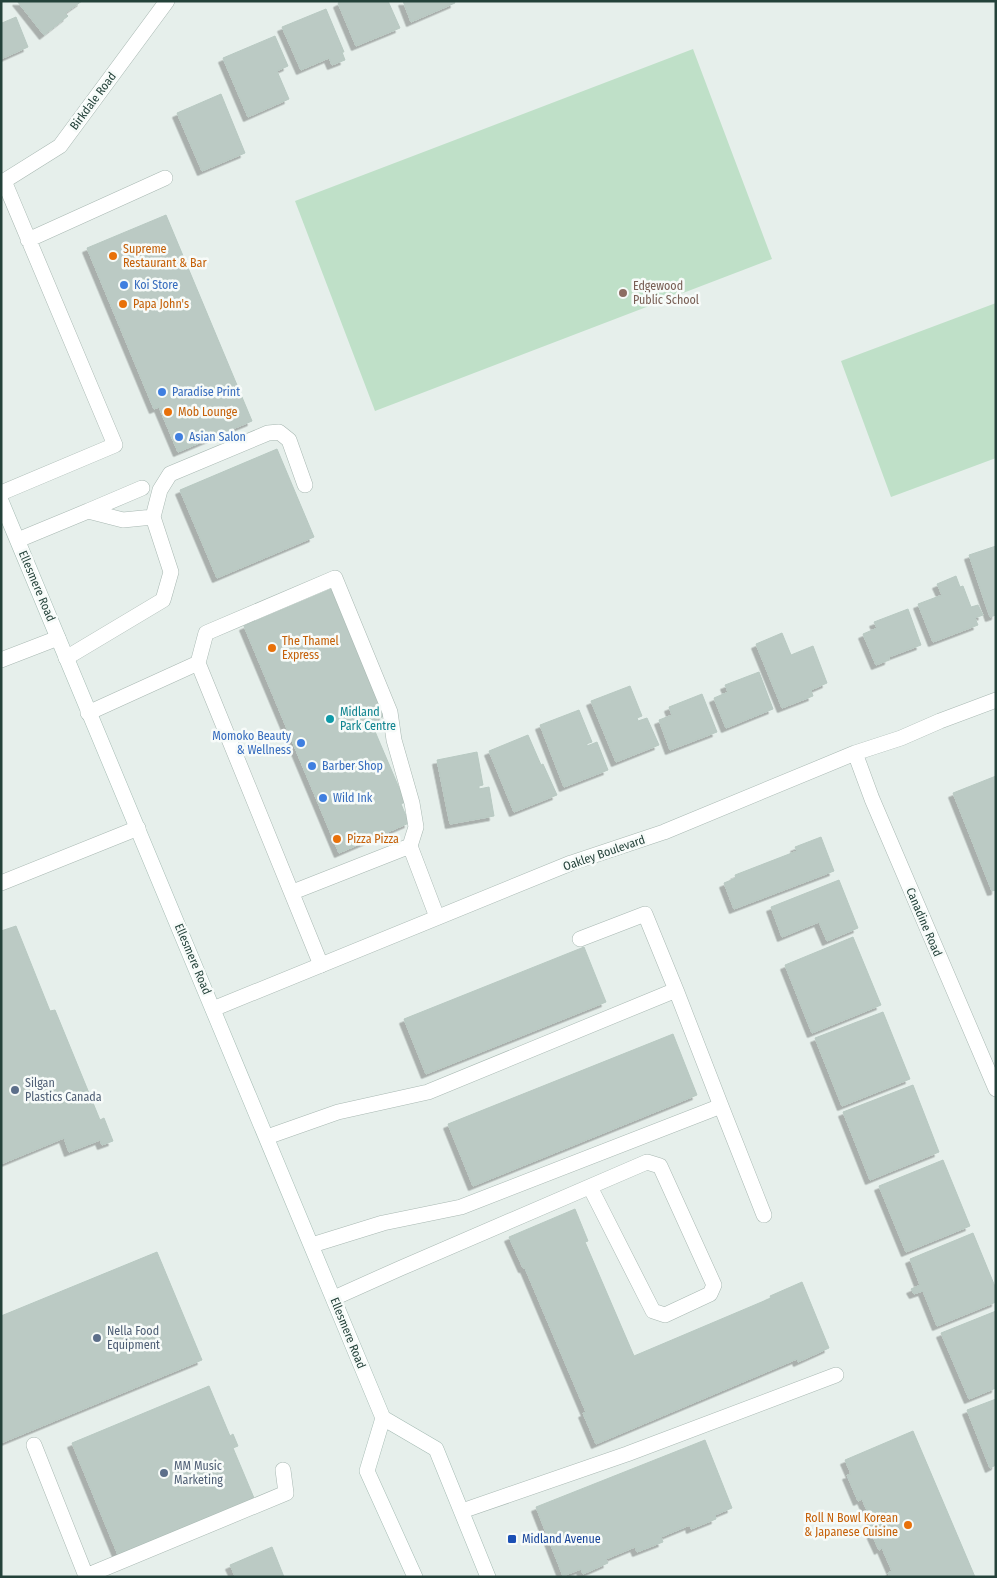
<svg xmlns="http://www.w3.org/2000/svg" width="997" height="1578" font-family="'Fira Sans Condensed',sans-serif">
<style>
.green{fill:#bfe0c8}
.building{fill:#bbcac4;stroke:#b8c9c2;filter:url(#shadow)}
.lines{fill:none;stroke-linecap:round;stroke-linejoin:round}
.service-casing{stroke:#a8b8b2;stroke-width:16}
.minor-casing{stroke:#a8b8b2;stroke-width:16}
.secondary-casing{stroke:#a4bbb3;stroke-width:16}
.service{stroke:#fff;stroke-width:15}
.minor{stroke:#fff;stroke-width:15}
.secondary{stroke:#fff;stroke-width:15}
.food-dot{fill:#e8710a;stroke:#f7fbf9;stroke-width:2}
.shop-dot{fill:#3f7fe0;stroke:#f7fbf9;stroke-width:2}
.education-dot{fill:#8d6e63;stroke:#f7fbf9;stroke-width:2}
.culture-dot{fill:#0f9aa8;stroke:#f7fbf9;stroke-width:2}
.service-dot{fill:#5c6f8a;stroke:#f7fbf9;stroke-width:2}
.transit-dot{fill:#1a4fb4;stroke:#f7fbf9;stroke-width:2}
.labels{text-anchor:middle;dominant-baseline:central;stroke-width:5;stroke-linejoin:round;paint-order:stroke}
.street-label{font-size:12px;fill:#24423a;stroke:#f7fbf9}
.food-label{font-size:12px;fill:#c56008;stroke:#f7fbf9;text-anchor:start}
.shop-label{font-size:12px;fill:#366cbe;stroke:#f7fbf9;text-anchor:start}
.education-label{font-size:12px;fill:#785e54;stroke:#f7fbf9;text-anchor:start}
.culture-label{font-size:12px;fill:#0d838f;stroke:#f7fbf9;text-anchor:start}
.service-label{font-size:12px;fill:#4e5e75;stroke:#f7fbf9;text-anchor:start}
.transit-label{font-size:12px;fill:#164399;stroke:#f7fbf9;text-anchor:start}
</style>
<defs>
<filter id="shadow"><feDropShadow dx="-4.5" dy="4.5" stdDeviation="0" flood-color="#0004"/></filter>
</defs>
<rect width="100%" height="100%" fill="#e6efeb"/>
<path class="green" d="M693,49L772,259L375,411L295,201Z
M996,303V458L891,497L841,361Z"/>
<path class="building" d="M17,1H82L65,13L68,16L44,35Z
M342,1H388L400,28L356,46L338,3Z
M403,1H454L455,3L411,22Z
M326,9L344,52H342L345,60L332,65L329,58L301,70L282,27Z
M16,17L28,47L1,59V21L2,23Z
M275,36L288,66L277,71L289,99L248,117L223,58Z
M221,94L245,153L202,171L177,113Z
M166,215L252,421L178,452L159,407L154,409L87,248Z
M277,449L314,537L217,578L180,490Z
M996,546V615L990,617L969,555Z
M956,576L960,587L963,586L971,607L978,605L983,615L975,618L978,625L933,642L918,604L942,595L937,584Z
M331,589L384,716L371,722L405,802L401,804L409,823L339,853L244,626Z
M908,609L921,645L889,657V660L876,665L863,634L877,628L874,622Z
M782,633L791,655L813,646L827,683L811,690L813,696L782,708L756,644Z
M759,672L773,709L726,728L714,698L728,692L725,685Z
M630,686L642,716L637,718L638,721L647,718L659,745L616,762L591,701Z
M702,694L717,732L670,750L659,720L672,715L669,707Z
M579,710L592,742L586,744L587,746L597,742L608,770L564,787L540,725Z
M528,735L541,765L543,764L557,795L514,812L489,751Z
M477,752L483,785L479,786V789L489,787L494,816L450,824L437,760Z
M996,776V890L992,891L953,793Z
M821,837L834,871L734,909L724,883L736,878L735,875L797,851L795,847Z
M839,880L858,928L827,941L819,922L782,937L771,907Z
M16,926L50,1011L55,1010L100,1120L104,1118L113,1141L102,1145L100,1140L69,1152L64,1138L1,1164V931Z
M853,937L881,1005L812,1033L785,965Z
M584,947L606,1002L426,1074L404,1019Z
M883,1012L910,1079L842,1106L815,1038Z
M673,1034L697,1095L473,1186L448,1124Z
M913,1085L939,1152L870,1180L843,1112Z
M943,1160L970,1226L906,1252L879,1186Z
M575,1209L588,1241L585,1242L634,1356L771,1298L770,1296L802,1282L829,1348L798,1362L797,1359L596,1444L583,1413L586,1412L525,1268H523L509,1237Z
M973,1233L996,1289V1302L937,1326L923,1291L914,1294L911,1289L920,1285L910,1259Z
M157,1252L202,1360L1,1443V1316Z
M996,1311V1388L969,1399L941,1333Z
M209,1386L230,1436L233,1434L238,1446L233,1448L254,1498L118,1555L72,1443Z
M996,1399V1465L990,1468L967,1410Z
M913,1431L975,1577H890L888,1573L892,1571L882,1548L879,1550L867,1524L872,1522L862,1499L858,1501L847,1475L851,1474L845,1460Z
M705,1440L732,1508L715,1515L716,1519L691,1529L690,1525L661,1537L663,1542L637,1552L635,1547L606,1559L608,1563L583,1574L581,1569L563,1576L536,1507Z
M272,1547L284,1577H233L235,1576L230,1565Z"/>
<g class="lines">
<defs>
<path id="service" d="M28,240L165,178
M1,493L115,445L4,181
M88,511L142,488
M153,517L160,490L170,474L268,433L279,432L289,440L305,485
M18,540L88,511L123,520L153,517L171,572L163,600L66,658
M1,660L58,638
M198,663L206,633L335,578L390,712L394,740L412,803L416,827L410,846L293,892
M88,713L198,663L321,965
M410,846L437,917
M1,883L138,828
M580,939L645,914L676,990
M721,1106L764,1215
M267,1137L338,1112L428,1092L676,990L721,1106L461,1207L383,1223L312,1245
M334,1298L401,1268L647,1162L660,1166L714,1285L710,1294L665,1315L653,1311L590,1187
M34,1445L86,1576L286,1493L283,1470
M462,1511L627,1454L836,1375"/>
<path id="minor" d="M1,183L60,146L167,1
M855,753L872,799L996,1089
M213,1009L571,863L664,832L855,753L901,738L940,721L996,700"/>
<path id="secondary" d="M1,501L383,1418L436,1449L488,1577
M383,1418L367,1471L415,1577"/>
</defs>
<use href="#service" class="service-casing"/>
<use href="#minor" class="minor-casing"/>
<use href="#secondary" class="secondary-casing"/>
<use href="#service" class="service"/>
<use href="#minor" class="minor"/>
<use href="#secondary" class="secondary"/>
</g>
<g class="food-dot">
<circle cx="113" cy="256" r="5"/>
<circle cx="123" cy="304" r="5"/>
<circle cx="168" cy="412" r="5"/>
<circle cx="272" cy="648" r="5"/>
<circle cx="337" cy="839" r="5"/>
<circle cx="908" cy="1525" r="5"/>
</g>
<g class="shop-dot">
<circle cx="124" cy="285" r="5"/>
<circle cx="162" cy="392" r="5"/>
<circle cx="179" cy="437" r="5"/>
<circle cx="301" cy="743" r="5"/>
<circle cx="312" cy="766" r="5"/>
<circle cx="323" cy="798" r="5"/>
</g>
<circle class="education-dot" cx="623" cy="293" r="5"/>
<circle class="culture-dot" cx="330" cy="719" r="5"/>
<g class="service-dot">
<circle cx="15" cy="1090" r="5"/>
<circle cx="97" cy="1338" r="5"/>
<circle cx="164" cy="1473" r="5"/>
</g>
<rect class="transit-dot" x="507" y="1534" width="10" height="10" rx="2.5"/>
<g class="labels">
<g class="street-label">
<text transform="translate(93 101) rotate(-53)">Birkdale Road</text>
<text transform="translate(37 586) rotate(67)">Ellesmere Road</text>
<text transform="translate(604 853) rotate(-19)">Oakley Boulevard</text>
<text transform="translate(924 922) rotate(67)">Canadine Road</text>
<text transform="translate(193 959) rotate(67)">Ellesmere Road</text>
<text transform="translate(348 1333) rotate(68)">Ellesmere Road</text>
</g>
<g class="food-label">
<text x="123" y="249">Supreme<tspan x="123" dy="14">Restaurant &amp; Bar</tspan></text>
<text x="133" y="304">Papa John's</text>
<text x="178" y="412">Mob Lounge</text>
<text x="282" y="641">The Thamel<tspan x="282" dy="14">Express</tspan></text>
<text x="347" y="839">Pizza Pizza</text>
<text x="898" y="1518" text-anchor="end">Roll N Bowl Korean<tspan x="898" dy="14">&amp; Japanese Cuisine</tspan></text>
</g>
<g class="shop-label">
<text x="134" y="285">Koi Store</text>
<text x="172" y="392">Paradise Print</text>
<text x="189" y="437">Asian Salon</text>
<text x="291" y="736" text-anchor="end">Momoko Beauty<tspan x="291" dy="14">&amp; Wellness</tspan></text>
<text x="322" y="766">Barber Shop</text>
<text x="333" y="798">Wild Ink</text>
</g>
<g class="education-label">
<text x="633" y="286">Edgewood<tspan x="633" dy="14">Public School</tspan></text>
</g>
<g class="culture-label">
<text x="340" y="712">Midland<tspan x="340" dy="14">Park Centre</tspan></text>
</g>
<g class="service-label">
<text x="25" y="1083">Silgan<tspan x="25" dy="14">Plastics Canada</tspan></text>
<text x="107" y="1331">Nella Food<tspan x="107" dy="14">Equipment</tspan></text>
<text x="174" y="1466">MM Music<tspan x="174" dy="14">Marketing</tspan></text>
</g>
<g class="transit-label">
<text x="522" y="1539">Midland Avenue</text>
</g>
</g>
<rect width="997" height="1578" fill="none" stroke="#24423a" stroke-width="5"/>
</svg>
